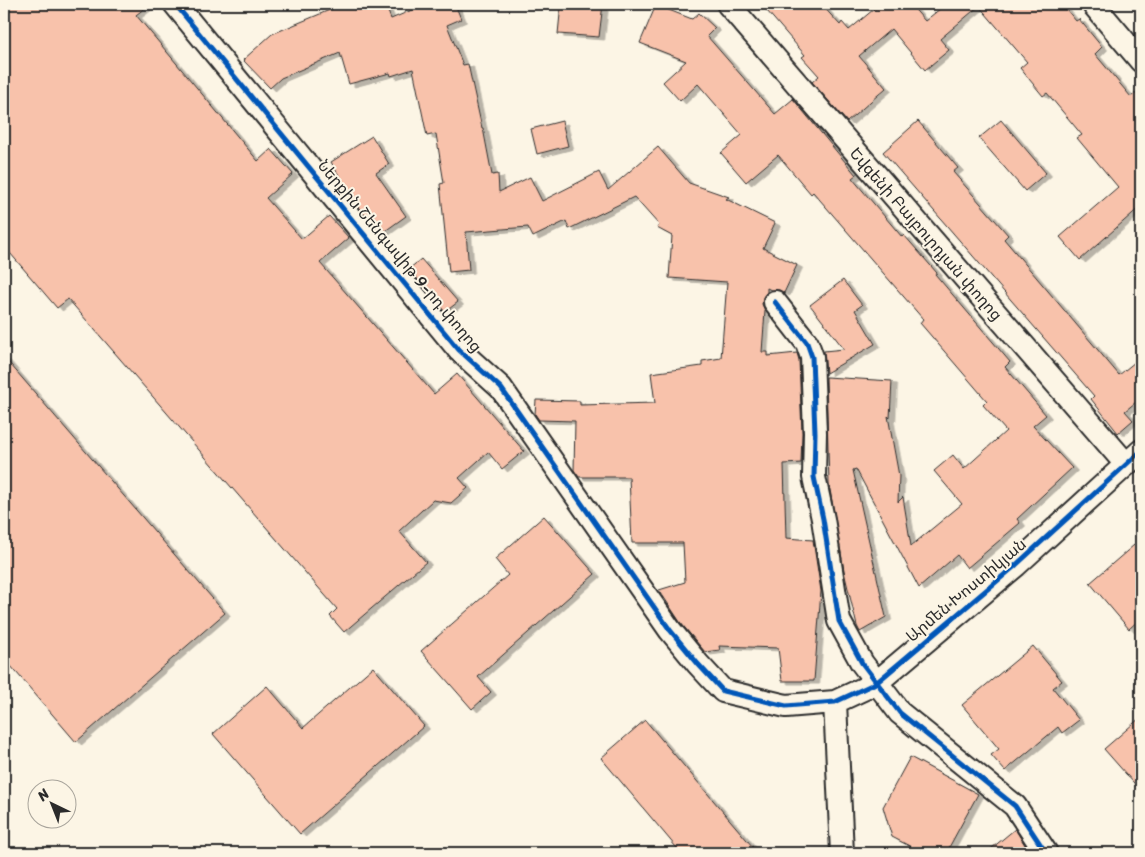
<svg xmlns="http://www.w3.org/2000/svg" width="1145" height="857" font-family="Sriracha,'Noto Sans Armenian',sans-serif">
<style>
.building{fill:#f8c2ab;stroke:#2b2b2b;filter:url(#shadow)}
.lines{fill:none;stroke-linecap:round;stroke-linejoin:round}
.minor-casing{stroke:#2b2b2b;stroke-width:26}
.minor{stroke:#fcf5e5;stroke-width:22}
.cycleway-casing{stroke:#fcf5e5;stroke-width:8}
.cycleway{stroke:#0057b8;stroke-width:5}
.labels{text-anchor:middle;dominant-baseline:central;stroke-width:4;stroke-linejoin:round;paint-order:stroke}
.street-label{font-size:16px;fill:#2b2b2b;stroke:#fcf5e5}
</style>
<defs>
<filter id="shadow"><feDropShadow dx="5.5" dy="3" stdDeviation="0" flood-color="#0004"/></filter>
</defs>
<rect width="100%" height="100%" fill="#fcf5e5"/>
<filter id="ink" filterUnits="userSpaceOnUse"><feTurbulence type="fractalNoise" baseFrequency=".02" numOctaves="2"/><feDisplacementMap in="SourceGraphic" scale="10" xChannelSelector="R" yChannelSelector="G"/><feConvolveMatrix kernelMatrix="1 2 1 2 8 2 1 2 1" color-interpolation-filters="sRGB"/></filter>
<g filter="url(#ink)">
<path class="building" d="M4,4H150L136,15L258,161L271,149L293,174L266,198L302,239L329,216L349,238L320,263L434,394L457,374L524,451L502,469L488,452L459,478L468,488L451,503L433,500L399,531L426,562L344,632L330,616L337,609L68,299L57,308L4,246Z
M344,4H385L391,19L426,4H455L461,19L447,25L463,65L468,64L482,128H483L492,175L498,174L499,192L530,177L542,201L599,172L608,190L658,147L689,183L729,197L726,199L775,223L763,248L797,265L784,293L779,290H771L767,288V292L763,297L762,304L765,311L762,352H768V356L797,353L799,360L802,433L801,463L784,464L786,538L813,540L821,591L814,681H782L778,648L719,646L720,650L705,652L680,622L659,590L685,582L683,543H632L629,477H579L574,470L575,421L539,420L535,414L536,400L580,401V405L655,403L651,373L702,366V361L721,358L727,282L669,278L672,236L657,228L659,225L634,197L569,229L566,221L533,237L528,227L466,232L469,270L449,272L440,184L444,183L436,134L427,136L413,69L391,76L390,73L349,84L340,53L281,78L270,88L243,60L272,34Z
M561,4H603L599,37L558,34Z
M761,4H821L840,25L842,22L849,30L880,4H910L925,21L946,4H1062L1076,21L1079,19L1102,47L1095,54L1131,97L1141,88V206L1080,260L1060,237L1118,187L1077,138L1082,135L1047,93L1043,96L1020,68L1027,62L979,6L940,39L949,50L925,70L891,29L859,56L886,88L847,122L812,82L819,76L802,57L805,55Z
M656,5L692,19L699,13L715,28L707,36L775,114L793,99L856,175L852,178L902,237L904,235L937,273L935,274L1010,362L1005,367L1046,415L1033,426L1072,468L1017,519L1020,523L967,568L957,555L919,588L856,469L853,470L886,617L860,632L857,626L845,576L829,484L826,377L892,381L890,418L888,416L899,476L898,502L903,497L911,546L962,504L934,471L953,455L964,469L1006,431L983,405L987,401L920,323L923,319L813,192L811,194L778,155L746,182L721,153L742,135L698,84L680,101L663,82L686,61L640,43Z
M1001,120L1046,173L1025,191L979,138Z
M562,121L568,146L537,154L531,129Z
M918,121L958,168L953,172L1008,235L1004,239L1119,375L1141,357V398L1125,411L1133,420L1118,433L1091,399L1094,396L883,152Z
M372,136L389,164L376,173L406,216L381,234L357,206L331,162Z
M421,259L458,302L445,312L409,269Z
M843,280L862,305L855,310L875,344L826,373L824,351L844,349L810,305Z
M4,357L225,613L76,742L4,658Z
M544,516L595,574L478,677L491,692L472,709L421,651L508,575L495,559Z
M1141,539V618L1129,629L1090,583Z
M1033,646L1062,681L1053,688L1079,720L1062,733L1058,727L1005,771L991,755L999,749L962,705Z
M373,667L424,726L300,834L213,734L267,686L303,728Z
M1141,717V791L1104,749Z
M645,720L758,853H681L601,758Z
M910,757L978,794L946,853H923L892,837L883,807Z
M1015,829L1030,853H986Z"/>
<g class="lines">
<defs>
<path id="minor" d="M175,4L459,350L501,388L670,630L698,664L723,691L786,706L835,702L876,683L1016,565L1141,451
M728,4L1126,464
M1093,4L1141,61
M775,302L807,343L812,357L815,433L814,477L823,519L839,621L862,663L900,713L1015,806L1046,853
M835,702L842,853"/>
</defs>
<use href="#minor" class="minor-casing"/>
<use href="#minor" class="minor"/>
<defs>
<path id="cycleway" d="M175,4L459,350L501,388L670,630L698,664L723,691L786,706L835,702L876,683L1016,565L1141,451
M775,302L807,343L812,357L815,433L814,477L823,519L839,621L862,663L900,713L1015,806L1046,853"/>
</defs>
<use href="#cycleway" class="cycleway-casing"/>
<use href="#cycleway" class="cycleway"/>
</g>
</g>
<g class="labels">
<g class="street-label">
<text transform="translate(926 234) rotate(49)">Եվգենի Բայբուրդյան փողոց</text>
<text transform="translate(400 256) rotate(50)">Ներքին Շենգավիթ 9-րդ փողոց</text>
<text transform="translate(966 590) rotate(-40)">Արմեն Խոստիկյան</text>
</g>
</g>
<rect width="1145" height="857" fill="none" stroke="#fcf5e5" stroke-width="20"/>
<rect x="10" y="10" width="1125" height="837" fill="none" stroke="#2b2b2b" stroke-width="2" filter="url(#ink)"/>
<g transform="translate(52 804) rotate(317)"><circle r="24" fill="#fcf5e5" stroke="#a8a49b"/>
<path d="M0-4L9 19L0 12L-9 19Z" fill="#2b2b2b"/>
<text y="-8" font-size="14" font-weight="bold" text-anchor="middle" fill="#2b2b2b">N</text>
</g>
</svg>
